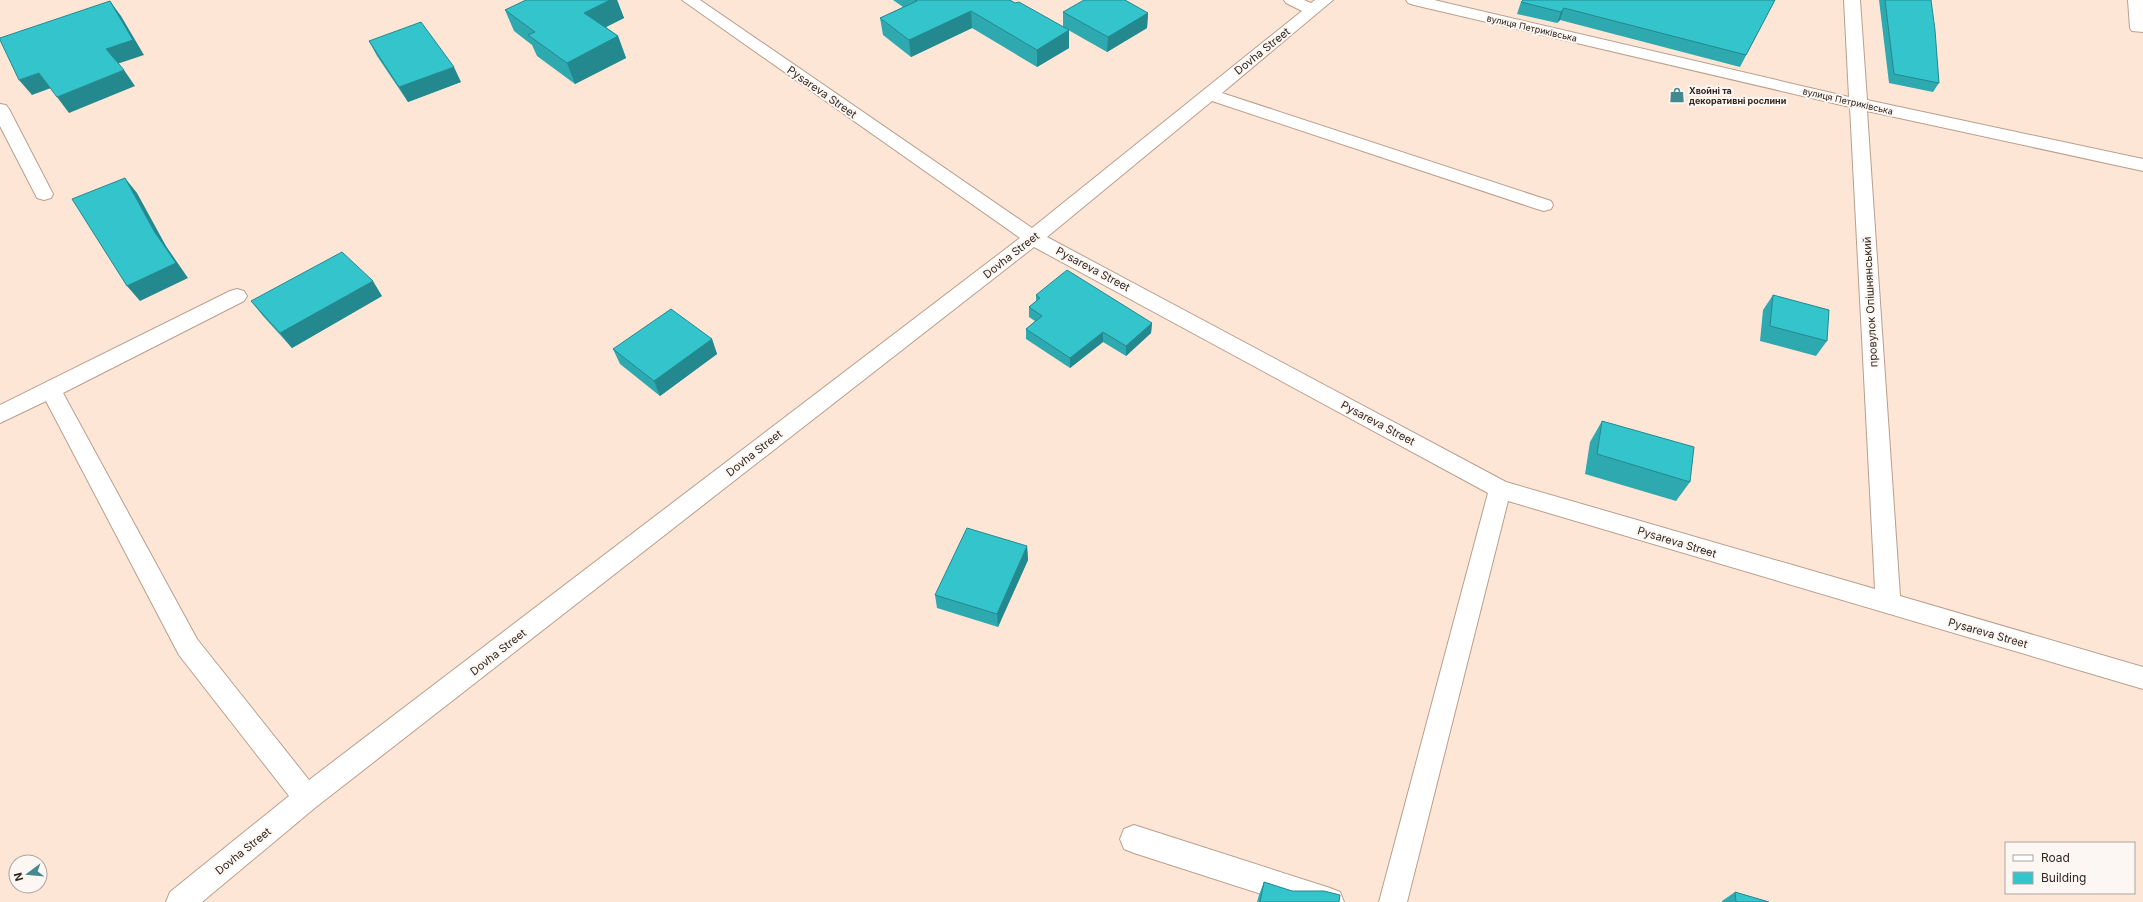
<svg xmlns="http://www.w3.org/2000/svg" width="2143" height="902" font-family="Inter,sans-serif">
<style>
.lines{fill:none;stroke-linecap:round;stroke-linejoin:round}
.minor-casing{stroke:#b99e8c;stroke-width:2}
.minor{fill:#fff;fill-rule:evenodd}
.wall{fill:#2da9af}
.shaded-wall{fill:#24898f}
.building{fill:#34c4cc;stroke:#24898f}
.labels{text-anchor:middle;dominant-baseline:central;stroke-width:4;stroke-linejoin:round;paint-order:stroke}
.far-street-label{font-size:9px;fill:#31261f;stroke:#fdf7f3}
.far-poi-label{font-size:9px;font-weight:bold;fill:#31261f;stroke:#fdf7f3;text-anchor:start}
.street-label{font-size:11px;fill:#31261f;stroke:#fdf7f3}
</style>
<rect width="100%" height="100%" fill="#fee6d7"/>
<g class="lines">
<defs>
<path id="minor" d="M682,0H700L1032,228L1302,11L1286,3L1284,0H1304L1311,3L1315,0H1333L1222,93L1551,201L1553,205L1551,209L1544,211L1537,209L1212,101L1047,237L1506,482L1875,589L1850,107L1414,5L1408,3L1406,0H1434L1849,97L1844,0H1860L1867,100L2143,159V171L1867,111L1900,596L2143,667V689L1508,501L1407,902H1379L1488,493L1034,247L316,807L202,902H166L170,892L289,796L179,655L46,401L0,423V405L230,291L237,289L244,291L247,296L244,301L63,393L197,639L309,780L1020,238Z
M2128,0H2143V32L2132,31L2130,28Z
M0,104L6,105L9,109L53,194L51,198L44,200L37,198L35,194L0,126Z
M1134,825L1330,888L1340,892L1344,902H1286L1134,853L1124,849L1120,839L1124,829Z"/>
</defs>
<use href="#minor" class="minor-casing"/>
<use href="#minor" class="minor"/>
</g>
<path class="wall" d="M526,0H617L624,18L606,27L618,36L626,58L575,84L537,56L532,45L514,31L505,10Z
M893,0H1010L1015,3L1069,30V48L1037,67L972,28L911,57L883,35L880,18L903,7Z
M1775,0L1740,67L1560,20L1557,23L1517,14L1521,2Z
M1879,0H1931L1939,83L1933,92L1889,83Z
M1063,12L1148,13L1147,28L1107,52L1063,27Z
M369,41L461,82L408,102L377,56Z
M1036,295L1152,323L1151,333L1126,356L1103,342L1070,368L1026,339V329L1035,321L1029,317V307L1036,301Z
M1773,295L1827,341L1816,356L1760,341L1763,310Z
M382,296L292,348L263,316L251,301Z
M712,339L717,354L660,396L620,364L613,349Z
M1602,421L1690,482L1676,501L1585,474L1590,442Z
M1027,546L1028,560L998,627L937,608L935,595Z
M1264,882L1292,891L1339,902H1257L1259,895Z
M1735,892L1769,902H1722V901Z"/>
<path class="shaded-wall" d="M610,0H617L624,18L592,34L584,13Z
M110,1L121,16L144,55L117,64L106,49Z
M1564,8L1560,20L1557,23L1561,12Z
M971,11L972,28L911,57L909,40Z
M1148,13L1147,28L1107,52L1108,37Z
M1069,30V48L1037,67V50Z
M618,36L626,58L575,84L567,63Z
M454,67L461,82L408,102L399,87Z
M124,70L135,86L69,113L57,97Z
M39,73L51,88L32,95L19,80Z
M125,178L137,193L166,246L188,278L140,301L127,286L154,231Z
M373,281L382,296L292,348L280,333Z
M1152,323L1151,333L1126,356V346Z
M1103,332V342L1070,368V358Z
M712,339L717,354L660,396L654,381Z
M1027,546L1028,560L998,627L997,614Z"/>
<path class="building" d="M526,0H610L584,13L618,36L567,63L528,35L535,32L505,10Z
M915,0H1010L1015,3L1019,2L1069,30L1037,50L971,11L909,40L880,18L917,1Z
M1084,0H1125L1148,13L1108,37L1063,12Z
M1523,0H1775L1746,55L1564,8L1561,12L1521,2Z
M1885,0H1931L1935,30L1939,83L1894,74Z
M110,1L133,40L106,49L124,70L57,97L39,73L19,80L0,40V38Z
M421,22L454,67L399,87L369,41Z
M125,178L154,231L176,263L127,286L72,199Z
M342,252L373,281L280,333L251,301Z
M1067,270L1152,323L1126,346L1103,332L1070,358L1026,329L1042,316L1029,307L1040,298L1036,295Z
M1773,295L1829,310L1827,341L1770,326Z
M671,309L712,339L654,381L613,349Z
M1602,421L1694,447L1690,482L1597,454Z
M967,528L1027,546L997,614L935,595Z
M1264,882L1292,891H1324L1340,895L1339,902H1260Z
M1735,892L1769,902H1736Z"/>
<defs>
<symbol id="shop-bare" viewBox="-9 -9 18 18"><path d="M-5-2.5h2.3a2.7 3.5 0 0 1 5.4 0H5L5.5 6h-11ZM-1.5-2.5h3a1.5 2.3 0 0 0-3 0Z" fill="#428a8f" stroke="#fdf7f3" stroke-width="2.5" paint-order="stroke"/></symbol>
</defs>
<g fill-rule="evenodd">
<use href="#shop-bare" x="1666" y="84" width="22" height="22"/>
</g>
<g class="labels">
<g class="far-street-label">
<text transform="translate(1532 28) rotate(13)">вулиця Петриківська</text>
<text transform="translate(1848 101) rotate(13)">вулиця Петриківська</text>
</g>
<g class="far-poi-label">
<text x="1689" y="90">Хвойні та<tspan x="1689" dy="10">декоративні рослини</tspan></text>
</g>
<g class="street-label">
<text transform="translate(1262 51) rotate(-39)">Dovha Street</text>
<text transform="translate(822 92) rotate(35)">Pysareva Street</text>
<text transform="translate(1011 255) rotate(-38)">Dovha Street</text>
<text transform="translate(1093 269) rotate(28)">Pysareva Street</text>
<text transform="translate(1870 302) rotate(-93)">провулок Опішнянський</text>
<text transform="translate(1378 423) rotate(28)">Pysareva Street</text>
<text transform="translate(754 453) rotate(-38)">Dovha Street</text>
<text transform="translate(1677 542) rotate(17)">Pysareva Street</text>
<text transform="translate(1988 633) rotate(16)">Pysareva Street</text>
<text transform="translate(498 652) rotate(-38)">Dovha Street</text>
<text transform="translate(243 851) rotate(-39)">Dovha Street</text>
</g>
</g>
<rect x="2005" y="842" width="130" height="52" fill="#fdf7f3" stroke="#aba39e"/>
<rect x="2013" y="855" width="20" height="6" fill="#ffffff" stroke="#aba39e"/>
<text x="2041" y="862" font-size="12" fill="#31261f">Road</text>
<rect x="2013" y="872" width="20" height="12" fill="#34c4cc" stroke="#aba39e"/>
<text x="2041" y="882" font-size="12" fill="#31261f">Building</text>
<g transform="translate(28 874) rotate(254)"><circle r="19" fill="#fdf7f3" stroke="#aba39e"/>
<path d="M0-3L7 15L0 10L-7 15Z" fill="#428a8f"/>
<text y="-6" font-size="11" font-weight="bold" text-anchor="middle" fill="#31261f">N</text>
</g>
</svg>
